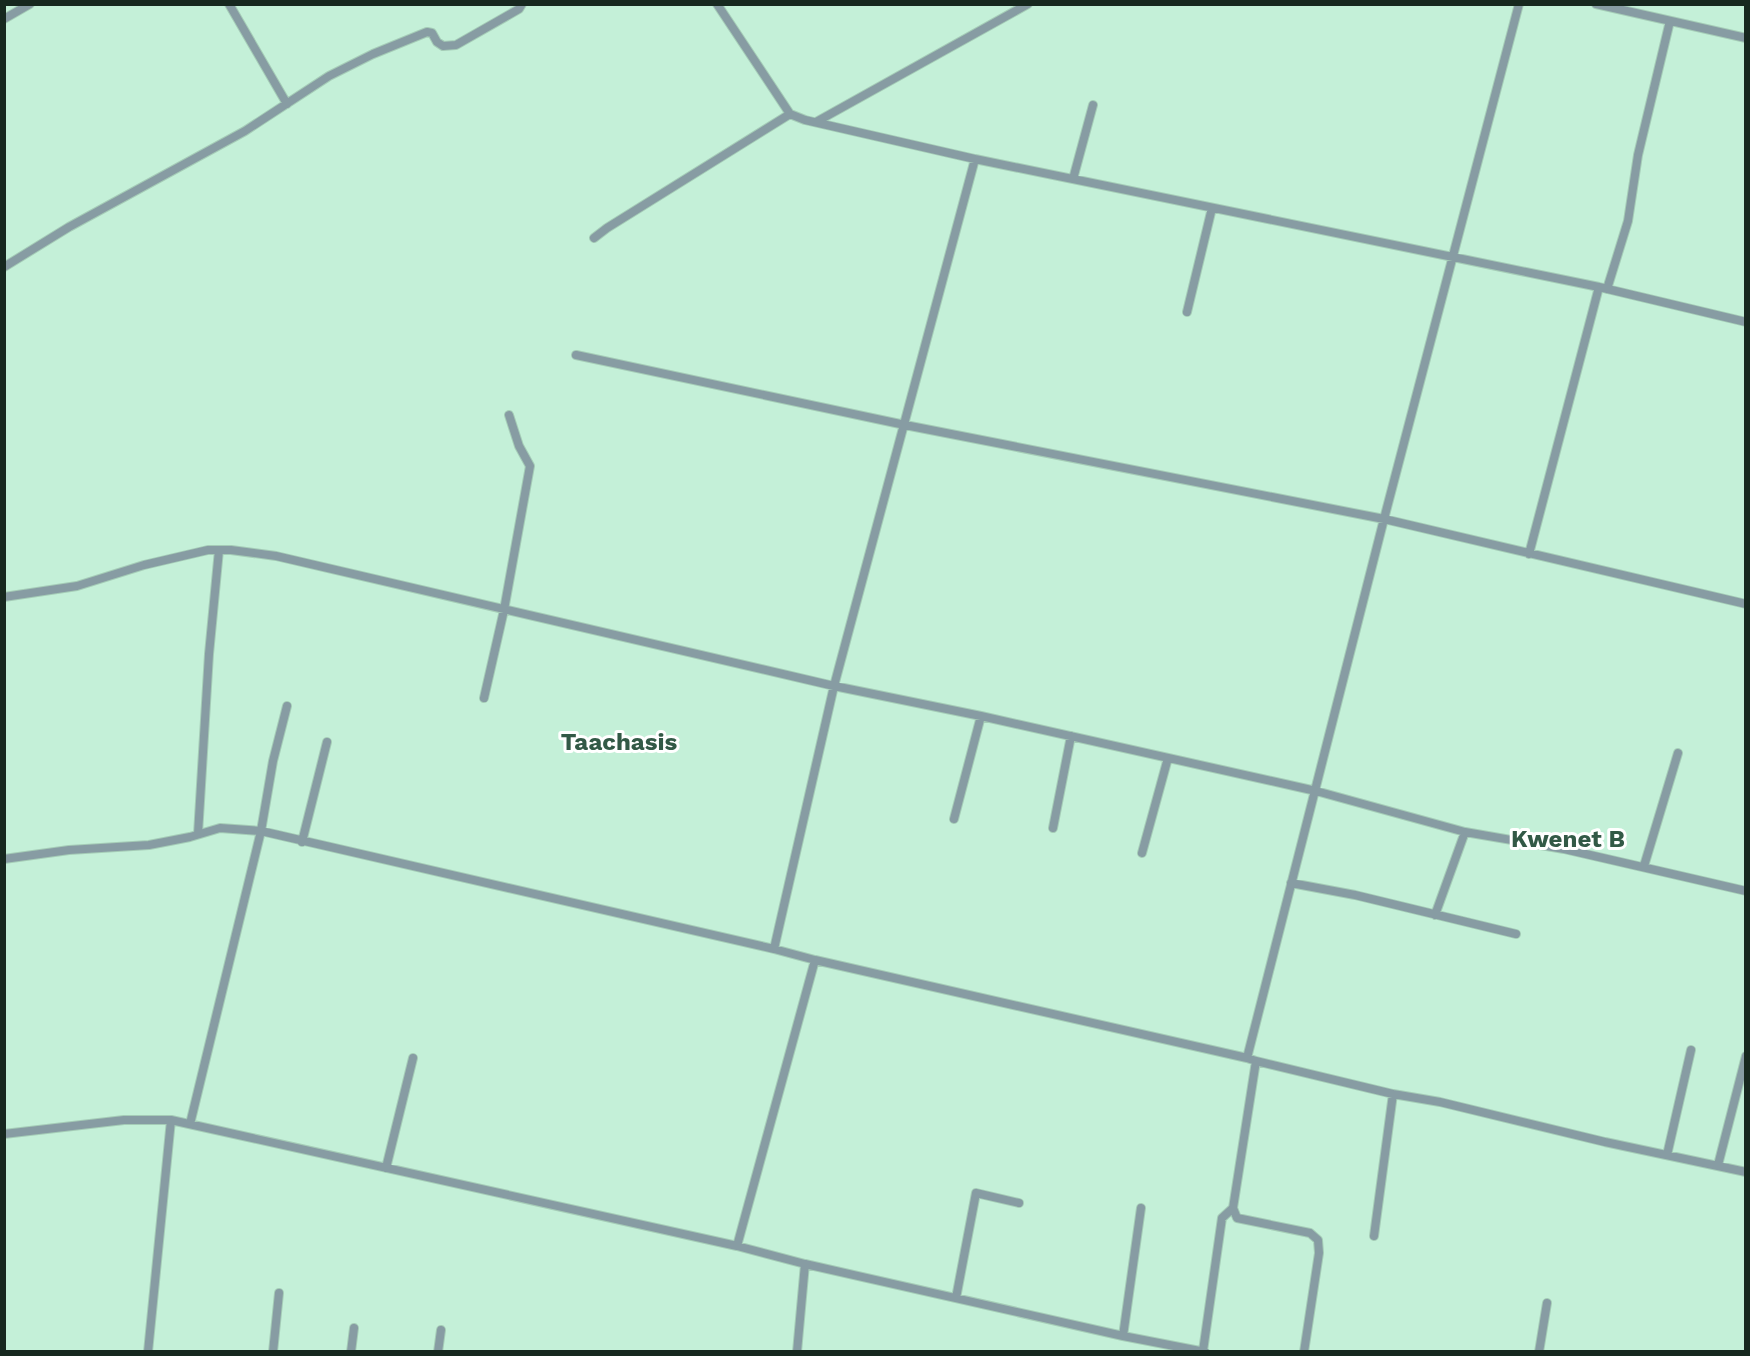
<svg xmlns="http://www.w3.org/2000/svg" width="1750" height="1356" font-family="'Work Sans',sans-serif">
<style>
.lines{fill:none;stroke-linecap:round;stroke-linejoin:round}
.street-casing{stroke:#a5ccb7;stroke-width:10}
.street{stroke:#879ca3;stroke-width:8}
.labels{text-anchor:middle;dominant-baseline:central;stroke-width:6;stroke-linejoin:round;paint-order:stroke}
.quarter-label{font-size:24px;font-weight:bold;fill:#325946;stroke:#fff}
</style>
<rect width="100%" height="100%" fill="#c4f0d8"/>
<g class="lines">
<defs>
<path id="street" d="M229,4L287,104
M717,4L790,114L805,120L975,159L1599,287L1746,322
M1596,4L1746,38
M4,19L30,4
M816,122L1028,4
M1073,179L1093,105
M594,238L607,228L790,114
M4,267L69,227L245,131L329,76L373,54L427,32L432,33L437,42L443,46L456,45L519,9L522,4
M1607,289L1628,221L1638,155L1670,21
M1187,312L1212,208
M576,355L905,425L1384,519L1746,604
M1529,554L1599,287
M4,597L77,586L144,565L208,550H231L276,556L834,686L981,716L1316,791L1465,832L1564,849L1746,891
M484,698L504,610L530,466L519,446L509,415
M954,819L981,716
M1053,828L1071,736
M198,834L209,654L219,550
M302,842L327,742
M1142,853L1168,758
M4,859L69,850L149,845L190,837L220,828L261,831L774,949L815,960L1247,1058L1256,1061L1393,1094L1440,1102L1605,1142L1746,1172
M1644,866L1678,753
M1291,883L1355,895L1516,934
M1435,915L1465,832
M774,949L834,686L975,159
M1247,1058L1384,519L1519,4
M1256,1061L1233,1208L1237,1218L1310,1233L1318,1240L1319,1253L1304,1352
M190,1124L261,831L273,761L287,706
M4,1134L124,1120H171L737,1246L805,1264L1123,1336L1205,1352
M1667,1155L1691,1050
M1718,1165L1746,1056
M386,1168L413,1058
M1374,1236L1393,1094
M737,1246L815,960
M956,1298L976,1193L1019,1203
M1123,1336L1141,1208
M1203,1351L1222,1218L1233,1208
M148,1352L171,1120
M273,1352L279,1293
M351,1352L354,1328
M438,1352L441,1330
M797,1352L805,1264
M1539,1352L1547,1303"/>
</defs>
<use href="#street" class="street-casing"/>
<use href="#street" class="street"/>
</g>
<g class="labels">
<g class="quarter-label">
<text x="619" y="742">Taachasis</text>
<text x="1568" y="839">Kwenet B</text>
</g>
</g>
<rect width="1750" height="1356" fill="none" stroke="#17281f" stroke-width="12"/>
</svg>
